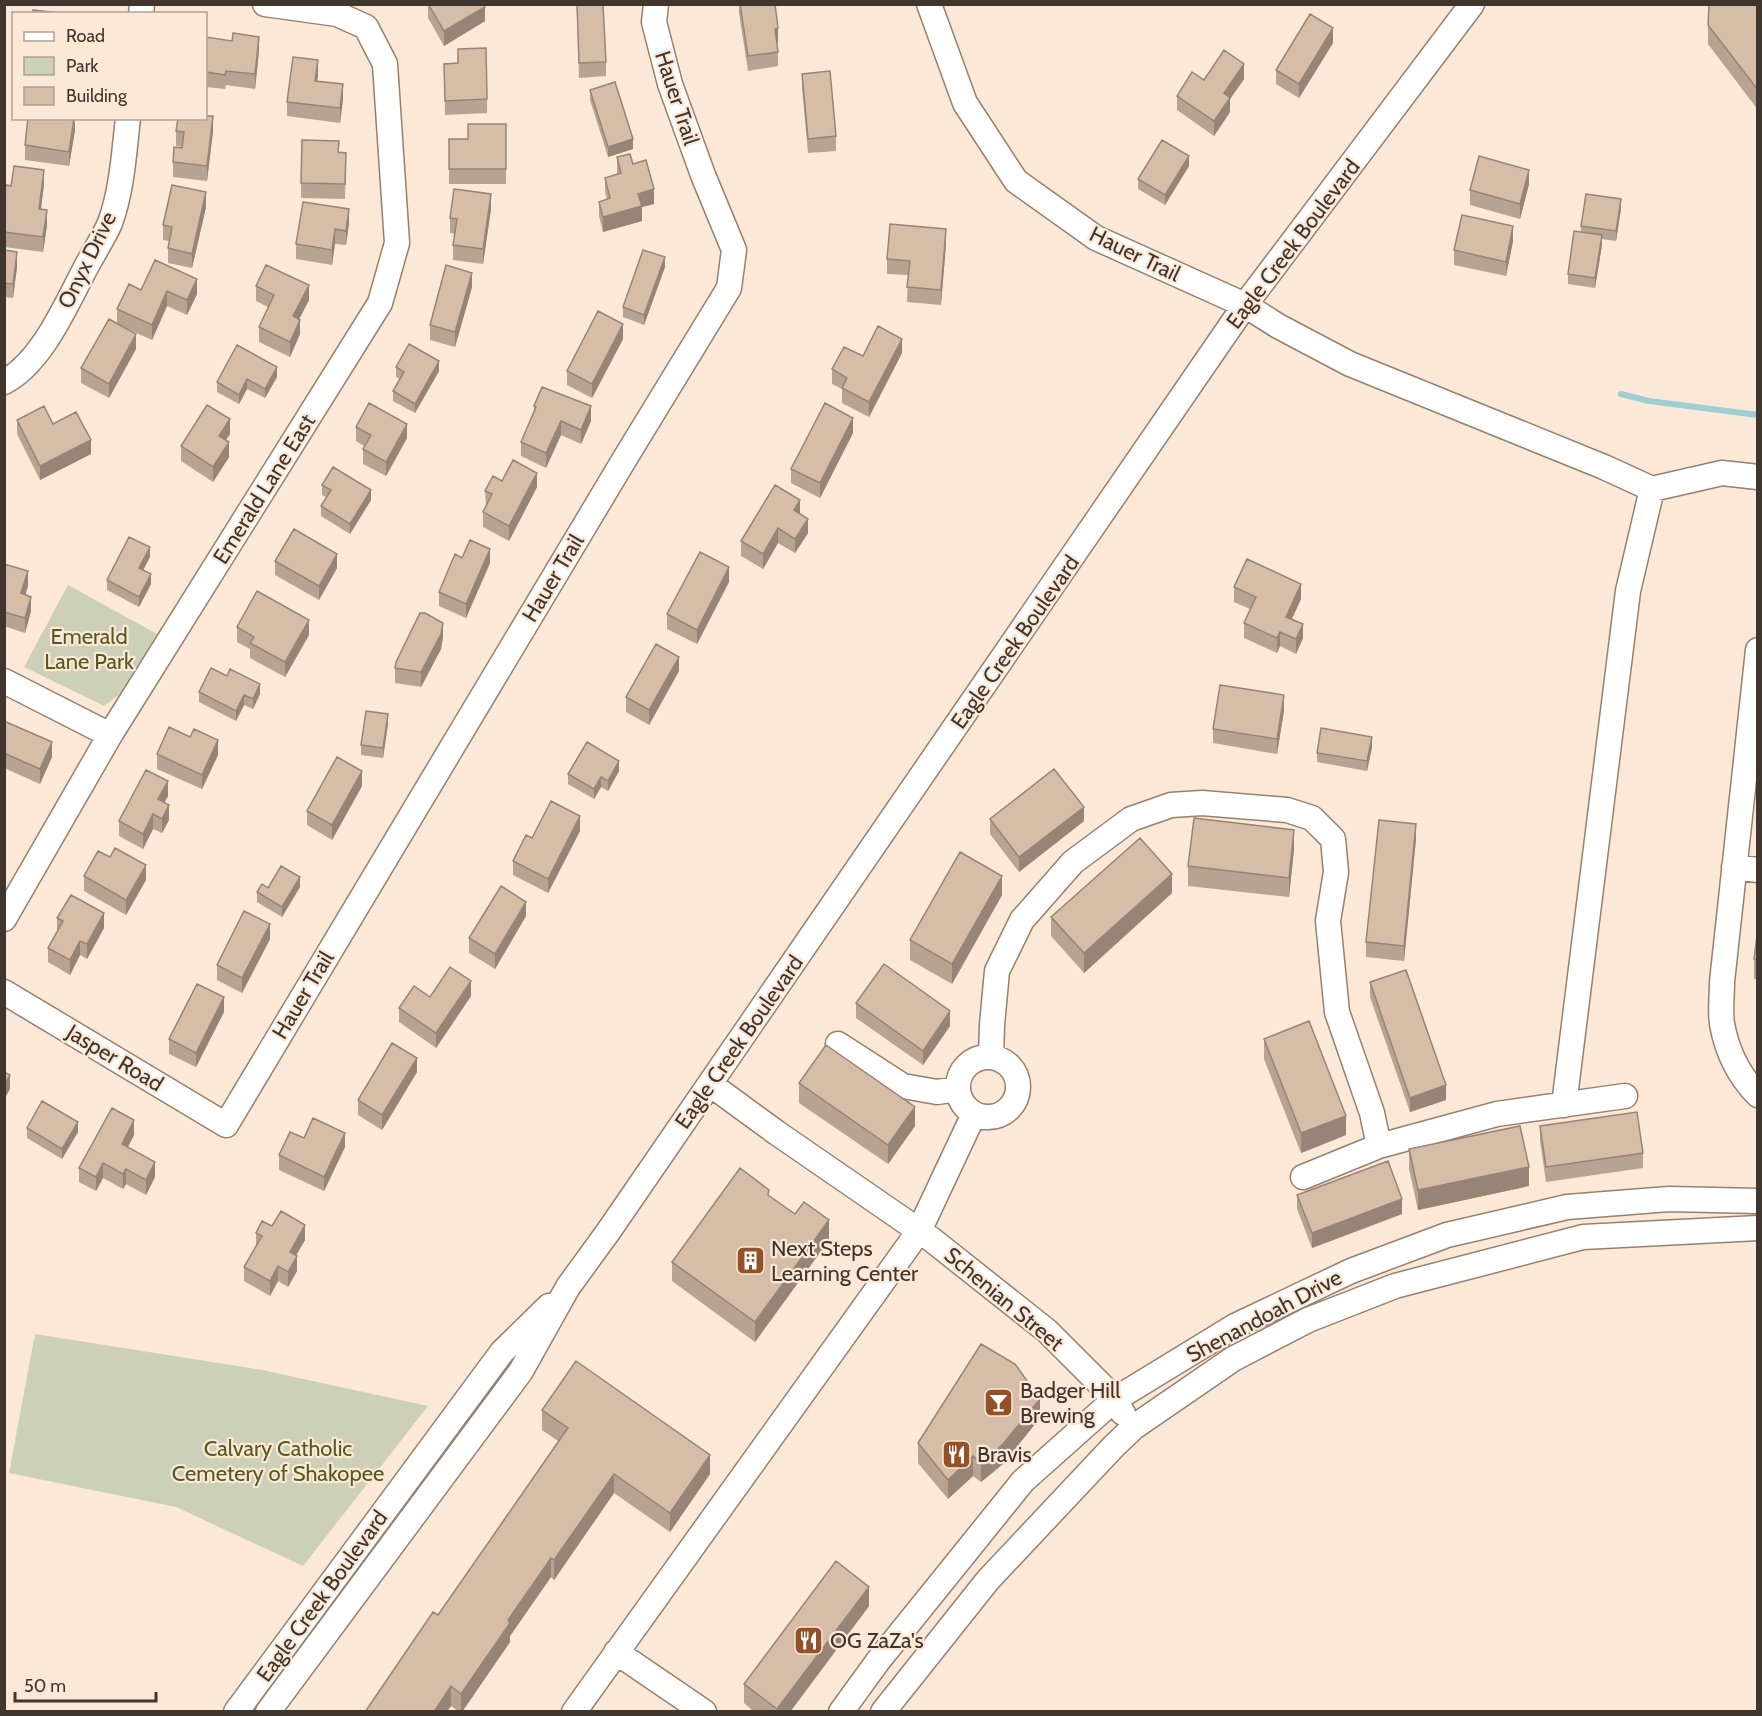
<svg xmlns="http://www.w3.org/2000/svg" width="1762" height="1716" font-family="Cabin,sans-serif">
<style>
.green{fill:#cbd0b6}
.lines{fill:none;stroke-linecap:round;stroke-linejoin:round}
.stream{stroke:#9dd0d2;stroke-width:6}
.minor-casing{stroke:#97806c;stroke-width:27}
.minor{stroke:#fff;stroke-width:24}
.wall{fill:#b8a390}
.shaded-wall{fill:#968476}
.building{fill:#d6bda8;stroke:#968476;stroke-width:1.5}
.labels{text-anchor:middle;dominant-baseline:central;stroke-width:4.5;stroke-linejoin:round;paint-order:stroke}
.street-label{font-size:22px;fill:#40362d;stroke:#fce8d6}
.park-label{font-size:22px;fill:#535a1e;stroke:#fce8d6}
.poi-label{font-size:22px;fill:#40362d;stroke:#fce8d6;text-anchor:start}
</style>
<rect width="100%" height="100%" fill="#fce8d6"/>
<path class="green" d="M68,585L157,634L119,695L104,706L24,667Z
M35,1334L262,1370L428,1406L303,1566L176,1507L9,1473Z"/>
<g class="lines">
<path class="stream" d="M1621,394L1649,401L1758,415"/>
<defs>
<path id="minor" d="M929,4L965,103L1016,181L1096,238L1245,305L1278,326L1350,364L1604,467L1652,489L1722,473L1758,477
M141,14L142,4
M4,382C41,363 65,307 84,271C92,255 103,239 110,223C122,190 124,153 128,118
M1758,650L1722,982C1722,995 1720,1011 1722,1024C1727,1051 1739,1076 1758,1095
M4,681L110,735
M1734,867L1758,870
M4,919L110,735L380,303L397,243L385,64L366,27L337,14L265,4
M4,992L226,1125L624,460L729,288L734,250L703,175L670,84L654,22L656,4
M838,1044L903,1086L937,1092L958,1089
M991,1057L992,1025L997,971L1022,920L1073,862L1131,819L1171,805L1202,803L1287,810L1312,818L1333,839L1336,872L1328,921L1337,1012L1372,1113L1379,1146
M958 1087a30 30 0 1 1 60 0a30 30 0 1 1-60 0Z
M710,1084L777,1133L931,1239L1047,1331L1103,1387L1123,1413
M1564,1105L1628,591L1652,489
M1303,1177L1379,1146L1497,1114L1625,1096
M616,1652L704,1712
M236,1712L502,1352L549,1306
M268,1712L521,1371L568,1287L608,1232L1245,305L1472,4
M574,1712L919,1231L974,1114
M841,1712L878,1661L1023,1481L1114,1400L1235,1326L1351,1271L1447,1235L1567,1207L1669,1199L1758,1201
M883,1712L988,1580L1114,1446L1134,1427L1233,1359L1308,1320L1395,1286L1583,1237L1758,1228"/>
</defs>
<use href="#minor" class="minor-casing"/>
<use href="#minor" class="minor"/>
</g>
<path class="wall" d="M428,4H484L485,21L444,46L428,18Z
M577,4L606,62V76L579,78Z
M739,4H775L778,43H777L778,52V66L748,71L739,13Z
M1758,4V110L1708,44V25Z
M206,37L259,51L255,89L226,85L225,89L206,87Z
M1333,43L1299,98L1276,84V70Z
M458,49L487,99V113L445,115L444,64L458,63Z
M802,74L836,136V151L808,153L802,88Z
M318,75L317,81L343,99L340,123L287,116V102Z
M1244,79L1230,99V112L1214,136L1177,110V96L1204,80Z
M590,90L633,149L608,157L590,100Z
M506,124V184H449V139H468Z
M75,130L69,166L25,160V145Z
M176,131H213L207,181L173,177V162L183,147L176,146Z
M339,152L346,167L345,199L301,198V183Z
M617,157L633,164L654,204L642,207V221L603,232L599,216V202L607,199L605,192V178L617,174Z
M1189,166L1165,205L1138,189V179Z
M44,184L41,209L47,225L43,252L4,247V198L11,186Z
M1529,184L1520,219L1470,205V190Z
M206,207L192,268L168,263V248L169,241L163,240V225Z
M491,209L483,264L453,260V245L455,234L450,233V218Z
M1621,209L1616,241L1602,239V245L1595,288L1568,284V274L1581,232V226Z
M349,223L346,245L335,244L332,265L296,259V244Z
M1513,241L1506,276L1454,265V250Z
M946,244L941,305L907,302L908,275L887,274V259Z
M4,250L17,267L13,298L4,297Z
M665,267L644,325L623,317V307Z
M256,286L309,300L299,319L300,334L290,357L259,342V327L268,307L256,301Z
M472,287L455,347L430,340V325Z
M141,290L197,294L187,315L167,306L152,340L121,326L136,349L109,398L81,383V368L117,324V309Z
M623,339L592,398L567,385V371Z
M902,353L869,417L842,403V389L832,384V369Z
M396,367L439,371L415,413L393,401V391L400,379L396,377Z
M277,377L265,398L247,389L239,404L217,392V382Z
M534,406L591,421L581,444L561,435L546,468L521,456V442L534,413Z
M17,420L53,424L91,454L40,480L17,434Z
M356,427L407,438L386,476L363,464V449L364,446L356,441Z
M853,433L820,498L791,483V469Z
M230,434L226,440L229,457L213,482L181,461V446Z
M502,481L537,487L509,541L483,527V512L486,506L485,491Z
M322,485L371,500L350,534L321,516V506L326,497L322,495Z
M800,514L808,533L795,553L778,543L763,569L741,556V541Z
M150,557L143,570L151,584L139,607L107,590V580Z
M462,558L490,563L466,618L439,606V592Z
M275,561L337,568L319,600L275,575Z
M4,564L28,586L25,595L31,611L25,633L4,626Z
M729,582L697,644L667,629V614Z
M1234,587L1301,599L1292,619L1303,638L1296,654L1280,646L1277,653L1244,638V623L1250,609L1234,602Z
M237,627L309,635L285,677L250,658V649L237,642Z
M443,637L441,649L421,687L395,683V668Z
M679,671L649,725L626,712V697Z
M199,692L260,694L253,709L244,705L236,721L199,702Z
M1284,710L1277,754L1213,743V729Z
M4,721L52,757L40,784L4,768Z
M388,724L383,758L361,755V745Z
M1372,747L1367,771L1317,762V753Z
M157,754L218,755L202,789L157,769Z
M619,771L608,791L601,787L594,799L568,784V774Z
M362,786L332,840L307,825V811Z
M168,796L164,803L169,820L162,833L153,829L143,849L119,836V821Z
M990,819L1084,821L1019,872L990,834Z
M580,831L548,893L513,875V861L532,838Z
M1416,839L1404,961L1366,957V942Z
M1294,849L1289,897L1188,886V866Z
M84,876L146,880L126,915L84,891Z
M300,887L282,917L257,902V892L268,888Z
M1172,893L1084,973L1051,936V917Z
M1002,895L952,984L910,960V940Z
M526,916L495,969L469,953V938Z
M57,918L104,928L87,959L80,955L70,975L48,962V948L57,931Z
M1758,929V979H1754V959Z
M270,939L242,993L217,980V965Z
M1370,982L1446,1100L1410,1112L1370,997Z
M471,996L436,1048L399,1022V1008L430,997Z
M856,1003L950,1026L923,1065L856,1018Z
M224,1012L196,1067L169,1054V1039Z
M1264,1039L1346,1135L1301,1153L1264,1059Z
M417,1072L382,1130L358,1115V1100Z
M799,1083L915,1126L888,1164L799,1103Z
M1540,1126L1643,1153V1168L1546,1182L1540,1141Z
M27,1128L78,1132L62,1159L27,1138Z
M134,1135L128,1147L155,1177L146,1195L126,1184L123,1189L103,1178L96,1191L79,1182V1168Z
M345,1147L324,1191L279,1170V1155Z
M1409,1149L1529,1186L1418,1210L1409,1169Z
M1297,1195L1402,1214L1312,1248L1297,1209Z
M769,1196L829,1240L755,1342L672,1281V1262Z
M272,1226L305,1240L296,1255L297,1271L288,1287L278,1281L270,1296L244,1281V1267L256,1246V1233Z
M542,1410L710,1474L670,1532L614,1493L554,1580L551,1577L510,1636V1642L462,1712H459L451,1706L438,1615L558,1441L542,1430Z
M1040,1418L1003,1464L981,1482L973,1476L948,1499L918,1463V1443Z
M869,1606L790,1712H754L744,1703V1684Z"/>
<path class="shaded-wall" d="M485,7V21L444,46V31Z
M778,28V43L775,44V29Z
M1333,28V43L1299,98V84Z
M259,37V51L255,89V74Z
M318,60V75L315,95V81Z
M1244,64V79L1230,99V112L1214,136V121L1224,93Z
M343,84V99L340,123V108Z
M213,116V131L207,181V166Z
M75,118V130L69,166V152Z
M633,139V149L608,157V147Z
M1189,156V166L1165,205V195Z
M44,170V184L39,224V209Z
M1529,170V184L1520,219V204Z
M654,189V204L642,207V221L603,232V217L638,194Z
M206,192V207L192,268V254Z
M491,194V209L483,264V249Z
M1621,199V209L1616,241V231Z
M349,209V223L346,245V231Z
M47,210V225L43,252V237Z
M1513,226V241L1506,276V262Z
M335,229V244L332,265V250Z
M946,229V244L941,305V290Z
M1602,235V245L1595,288V278Z
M17,252V267L13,298V284Z
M665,257V267L644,325V315Z
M472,273V287L455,347V332Z
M197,279V294L187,315V300Z
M309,285V300L293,331V316Z
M167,291V306L152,340V325Z
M300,320V334L290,357V342Z
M623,324V339L592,398V384Z
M136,334V349L109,398V384Z
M902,339V353L869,417V402Z
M439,361V371L415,413V404Z
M277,367V377L265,398V389Z
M247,379V389L239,404V395Z
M591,406V421L581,444V430Z
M853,418V433L820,498V483Z
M230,419V434L219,450V436Z
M561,421V435L546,468V453Z
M407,424V438L386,476V462Z
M91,440V454L40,480V466Z
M229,442V457L213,482V467Z
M537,473V487L509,541V526Z
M371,490V500L350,534V524Z
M800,500V515L794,510Z
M808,519V533L795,553V539Z
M778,528V543L763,569V554Z
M150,547V557L139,578V568Z
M490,549V563L466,618V604Z
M337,554V568L319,600V586Z
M729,567V582L697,644V630Z
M28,571V586L21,608V593Z
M151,574V584L139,607V597Z
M1301,584V599L1286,631V617Z
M31,597V611L25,633V618Z
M309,620V635L285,677V662Z
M443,623V637L441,649L421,687V672Z
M1303,624V638L1296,654V639Z
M1280,632V646L1277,653V638Z
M679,657V671L649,725V710Z
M260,684V694L253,709V699Z
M244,695V705L236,721V711Z
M1284,695V710L1277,754V739Z
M388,714V724L383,758V748Z
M1372,737V747L1367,771V761Z
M218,740V755L202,789V775Z
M52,742V757L40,784V769Z
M619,761V771L608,791V781Z
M362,771V786L332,840V825Z
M601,777V787L594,799V789Z
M168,781V796L158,814V799Z
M169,805V820L162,833V819Z
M1084,807V821L1019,872V857Z
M153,814V829L143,849V834Z
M580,816V831L548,893V879Z
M1416,824V839L1404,961V946Z
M1294,830V849L1289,897V878Z
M146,865V880L126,915V900Z
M1172,874V893L1084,973V953Z
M1002,876V895L952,984V964Z
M300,877V887L282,917V907Z
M526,902V916L495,969V954Z
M104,913V928L87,959V944Z
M270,924V939L242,993V978Z
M80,941V955L70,975V960Z
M471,981V996L436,1048V1033Z
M224,997V1012L196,1067V1053Z
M950,1011V1026L923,1065V1051Z
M417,1058V1072L382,1130V1115Z
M10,1075V1089L4,1100V1085Z
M1446,1085V1100L1410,1112V1098Z
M915,1107V1126L888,1164V1145Z
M1346,1116V1135L1301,1153V1133Z
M134,1120V1135L122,1158V1144Z
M78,1122V1132L62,1159V1149Z
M345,1133V1147L324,1191V1177Z
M155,1162V1177L146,1195V1180Z
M103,1163V1178L96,1191V1177Z
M1529,1167V1186L1418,1210V1190Z
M126,1169V1184L123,1189V1174Z
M1402,1199V1214L1312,1248V1233Z
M829,1220V1240L755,1342V1322Z
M305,1225V1240L290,1266V1252Z
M297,1256V1271L288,1287V1272Z
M278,1266V1281L270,1296V1281Z
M1040,1399V1418L1003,1464L981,1482V1463Z
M710,1455V1474L670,1532V1513Z
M973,1456V1476L948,1499V1480Z
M614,1474V1493L554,1580V1560Z
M551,1558V1577L510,1636V1642L462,1712H461V1694L508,1620Z
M869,1587V1606L790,1712H777V1709Z
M451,1686V1706L447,1712H434Z"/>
<path class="building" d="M428,4H484L485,7L444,31Z
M577,4H603L606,62L579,63Z
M740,4H775L778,28L775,29L778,52L748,56Z
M1709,4H1758V90L1708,25Z
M33,10L60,13V14H33Z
M1310,14L1333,28L1299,84L1276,70Z
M233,33L259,37L255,74L226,71L225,75L206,72V37L232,41Z
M486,48L487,99L445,101L444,64L458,63V49Z
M1224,50L1244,64L1224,93L1230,98L1214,121L1177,96L1192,72L1204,80Z
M293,57L318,60L315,81L343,84L340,108L287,102Z
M830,71L836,136L808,139L802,74Z
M615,82L633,139L608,147L590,90Z
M206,116H213L207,166L173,162L174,147L182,148L184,132L176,131L178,118H206Z
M28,118H74L69,152L25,145Z
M468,124H506V169H449V139H468Z
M302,140L339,141L338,152L346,153L345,184L301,183Z
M1162,140L1189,156L1165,195L1138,179Z
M630,154L633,164L646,160L654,189L638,194L642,206L603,217L599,202L610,198L605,178L621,173L617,157Z
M1479,156L1529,170L1520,204L1470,190Z
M14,166L44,170L39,209L47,210L43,237L4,232V198L6,185L11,186Z
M172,185L206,192L192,254L168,248L172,227L163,225Z
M454,189L491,194L483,249L453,245L457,219L450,218Z
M1586,194L1621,199L1616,231L1581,226Z
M303,202L349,209L346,231L335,229L332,250L296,244Z
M1462,215L1513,226L1506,262L1454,250Z
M890,224L946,229L941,290L907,287L910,261L887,259Z
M1574,231L1602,235L1595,278L1568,274Z
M4,250L17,252L13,284L4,283Z
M643,250L665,257L644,315L623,307Z
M155,260L197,279L187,300L167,291L152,325L117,309L129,284L141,290Z
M266,265L309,285L293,316L300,320L290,342L259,327L274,295L256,286Z
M446,265L472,273L455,332L430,325Z
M598,311L623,324L592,384L567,371Z
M109,319L136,334L109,384L81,368Z
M878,326L902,339L869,402L842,388L847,378L832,369L844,347L863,356Z
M409,344L439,361L415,404L393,391L404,372L396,367Z
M237,345L277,367L265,389L247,379L239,395L217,382Z
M542,387L591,406L581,430L561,421L546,453L521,442L536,407L534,406Z
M369,403L407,424L386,462L363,449L371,435L356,427Z
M825,403L853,418L820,483L791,469Z
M207,405L230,419L219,436L229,442L213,467L181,446Z
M44,406L53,424L76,412L91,440L40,466L17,420Z
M513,460L537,473L509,526L483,512L492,494L485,491L493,476L502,481Z
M333,467L371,490L350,524L321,506L331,490L322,485Z
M775,485L800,500L794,510L808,519L795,539L778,528L763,554L741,541Z
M294,529L337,554L319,586L275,561Z
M129,537L150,547L139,568L151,574L139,597L107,580Z
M470,540L490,549L466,604L439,592L455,554L462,558Z
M700,552L729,567L697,630L667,614Z
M1247,559L1301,584L1286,617L1303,624L1296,639L1280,632L1277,638L1244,623L1256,597L1234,587Z
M4,564L28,571L21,593L31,597L25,618L4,612Z
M257,591L309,620L285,662L250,643L254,637L237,627Z
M420,613H425L443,623L441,634L421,672L395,668L396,662Z
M656,644L679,657L649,710L626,697Z
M211,668L227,676L230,669L260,684L253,699L244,695L236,711L199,692Z
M1220,685L1284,695L1277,739L1213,729Z
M366,711L388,714L383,748L361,745Z
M4,721L52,742L40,769L4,753Z
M169,727L190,737L194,729L218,740L202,775L157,754Z
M1321,728L1372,737L1367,761L1317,753Z
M587,742L619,761L608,781L601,777L594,789L568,774Z
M337,757L362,771L332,825L307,811Z
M1054,769L1084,807L1019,857L990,819Z
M146,770L168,781L158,799L169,805L162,819L153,814L143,834L119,821Z
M551,801L580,816L548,879L513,861L526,835L532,838Z
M1194,818L1294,830L1289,878L1188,866Z
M1379,820L1416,824L1404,946L1366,942Z
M1140,838L1172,874L1084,953L1051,917Z
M115,848L146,865L126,900L84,876L98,851L110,857Z
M960,852L1002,876L952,964L910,940Z
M281,866L300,877L282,907L257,892L262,884L268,888Z
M501,886L526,902L495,954L469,938Z
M71,895L104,913L87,944L80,941L70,960L48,948L63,921L57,918Z
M244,911L270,924L242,978L217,965Z
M1758,929V960L1754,959Z
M884,964L950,1011L923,1051L856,1003Z
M450,967L471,981L436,1033L399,1008L414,986L430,997Z
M1406,970L1446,1085L1410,1098L1370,982Z
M197,984L224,997L196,1053L169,1039Z
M1309,1021L1346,1116L1301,1133L1264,1039Z
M392,1043L417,1058L382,1115L358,1100Z
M826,1045L915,1107L888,1145L799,1083Z
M4,1072L10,1075L4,1085Z
M42,1101L78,1122L62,1149L27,1128Z
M112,1108L134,1120L122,1144L155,1162L146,1180L126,1169L123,1174L103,1163L96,1177L79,1168Z
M1637,1112L1643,1153L1546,1167L1540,1126Z
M313,1118L345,1133L324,1177L279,1155L290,1132L304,1138Z
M1520,1126L1529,1167L1418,1190L1409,1149Z
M1388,1161L1402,1199L1312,1233L1297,1195Z
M740,1168L769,1190L768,1195L795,1214L804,1202L829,1220L755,1322L672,1262Z
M281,1211L305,1225L290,1252L297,1256L288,1272L278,1266L270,1281L244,1267L262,1236L256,1233L262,1221L272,1226Z
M981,1344L1015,1364L1040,1399L1003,1444L981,1463L973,1456L948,1480L918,1443Z
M576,1361L710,1455L670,1513L614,1474L554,1560L551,1558L508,1620L510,1623L461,1694L451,1686L434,1712H365L433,1612L438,1615L568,1428L542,1410Z
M836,1561L869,1587L777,1709L744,1684Z"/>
<defs>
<symbol id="building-square" viewBox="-11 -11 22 22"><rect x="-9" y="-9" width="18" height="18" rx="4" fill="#955124" stroke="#fce8d6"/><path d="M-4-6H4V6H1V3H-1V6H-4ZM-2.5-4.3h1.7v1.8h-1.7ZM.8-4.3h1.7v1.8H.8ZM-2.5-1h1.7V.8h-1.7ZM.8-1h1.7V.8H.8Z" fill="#fff"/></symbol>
<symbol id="bar-square" viewBox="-11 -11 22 22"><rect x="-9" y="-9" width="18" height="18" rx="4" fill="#955124" stroke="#fce8d6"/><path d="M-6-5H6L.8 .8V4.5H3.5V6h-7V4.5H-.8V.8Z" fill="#fff"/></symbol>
<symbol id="restaurant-square" viewBox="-11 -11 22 22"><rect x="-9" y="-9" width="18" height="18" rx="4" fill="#955124" stroke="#fce8d6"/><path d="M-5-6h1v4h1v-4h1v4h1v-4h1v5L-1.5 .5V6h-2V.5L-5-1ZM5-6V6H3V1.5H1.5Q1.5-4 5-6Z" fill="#fff"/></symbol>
</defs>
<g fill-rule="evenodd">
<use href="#building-square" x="734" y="1244" width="33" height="33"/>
<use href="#bar-square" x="982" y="1386" width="33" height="33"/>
<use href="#restaurant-square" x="940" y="1438" width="33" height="33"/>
<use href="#restaurant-square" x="792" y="1624" width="33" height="33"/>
</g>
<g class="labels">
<g class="street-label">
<text transform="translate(677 98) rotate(72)">Hauer Trail</text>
<text transform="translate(1293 244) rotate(-53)">Eagle Creek Boulevard</text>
<text transform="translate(1135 254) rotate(26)">Hauer Trail</text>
<text transform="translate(87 260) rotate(-64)">Onyx Drive</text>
<text transform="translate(264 489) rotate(-58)">Emerald Lane East</text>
<text transform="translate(553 578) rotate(-59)">Hauer Trail</text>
<text transform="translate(1015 642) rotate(-55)">Eagle Creek Boulevard</text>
<text transform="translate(303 995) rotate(-59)">Hauer Trail</text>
<text transform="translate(739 1042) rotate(-55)">Eagle Creek Boulevard</text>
<text transform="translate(115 1058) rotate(31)">Jasper Road</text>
<text transform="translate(1004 1299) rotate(40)">Schenian Street</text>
<text transform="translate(1264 1316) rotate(-28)">Shenandoah Drive</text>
<text transform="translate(322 1596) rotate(-54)">Eagle Creek Boulevard</text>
</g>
<g class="park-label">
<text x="89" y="636">Emerald<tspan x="89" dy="25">Lane Park</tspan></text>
<text x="278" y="1448">Calvary Catholic<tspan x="278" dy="25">Cemetery of Shakopee</tspan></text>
</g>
<g class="poi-label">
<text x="771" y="1248">Next Steps<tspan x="771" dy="25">Learning Center</tspan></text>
<text x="1020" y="1390">Badger Hill<tspan x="1020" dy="25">Brewing</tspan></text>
<text x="977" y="1454">Bravis</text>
<text x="830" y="1640">OG ZaZa's</text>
</g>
</g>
<rect width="1762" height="1716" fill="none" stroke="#40362d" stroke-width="12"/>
<rect x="12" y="12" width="195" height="108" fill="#fce8d6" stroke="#b1a192" stroke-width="1.5"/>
<rect x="24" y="32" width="30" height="9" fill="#ffffff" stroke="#b1a192" stroke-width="1.5"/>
<text x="66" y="42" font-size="18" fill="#40362d">Road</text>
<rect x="24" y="57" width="30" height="18" fill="#cbd0b6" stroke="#b1a192" stroke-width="1.5"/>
<text x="66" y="72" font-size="18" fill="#40362d">Park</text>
<rect x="24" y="87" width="30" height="18" fill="#d6bda8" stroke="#b1a192" stroke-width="1.5"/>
<text x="66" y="102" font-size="18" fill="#40362d">Building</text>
<path d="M15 1692v9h141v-9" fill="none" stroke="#40362d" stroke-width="3"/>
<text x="24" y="1692" font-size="18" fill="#40362d" stroke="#fce8d6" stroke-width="4.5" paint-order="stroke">50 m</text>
</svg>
